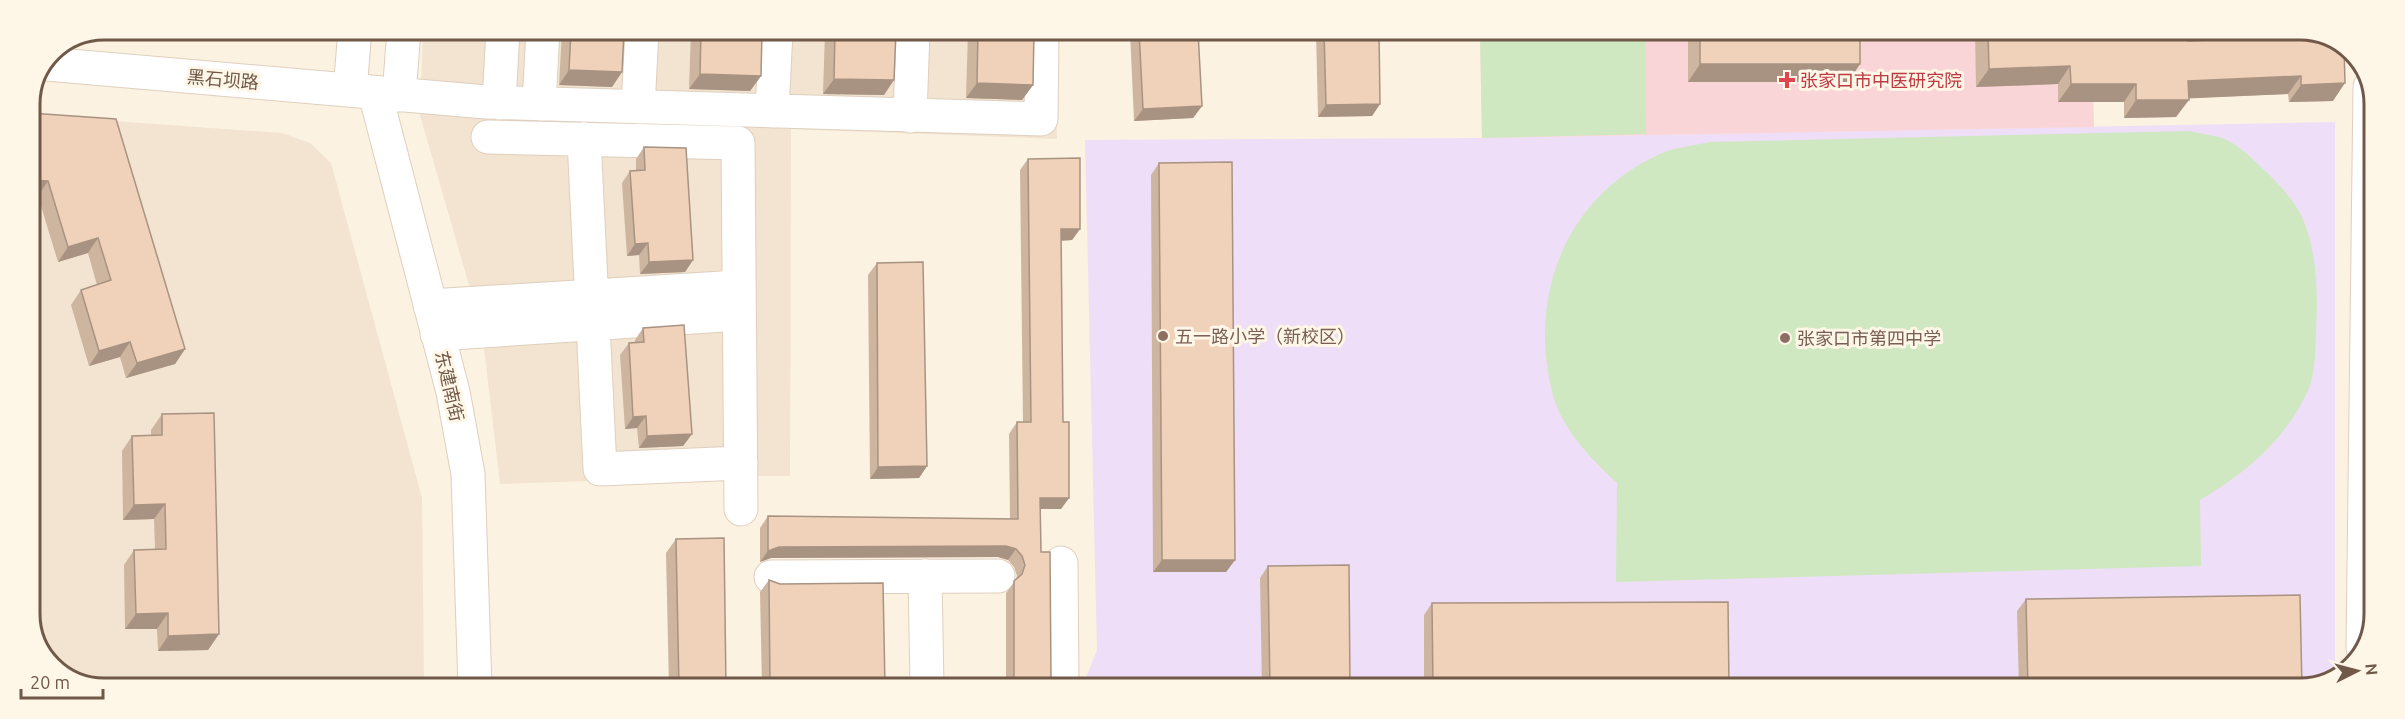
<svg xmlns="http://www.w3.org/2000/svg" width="2405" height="719" font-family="Ubuntu,'Noto Sans SC',sans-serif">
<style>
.residential{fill:#f2e4d0}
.education{fill:#efdef7}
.medical{fill:#f9d5d7}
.green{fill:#cfe8c1}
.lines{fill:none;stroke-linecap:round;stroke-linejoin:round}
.minor-casing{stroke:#dfcfbe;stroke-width:35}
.minor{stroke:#fff;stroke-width:33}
.wall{fill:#ceb5a0}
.shaded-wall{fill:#a89382}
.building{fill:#f0d2ba;stroke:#a89382;stroke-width:1.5}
.health-dot{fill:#e0444e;stroke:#fef6e7;stroke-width:2}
.education-dot{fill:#8d6e63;stroke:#fef6e7;stroke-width:2}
.labels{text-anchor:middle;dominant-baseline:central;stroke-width:6;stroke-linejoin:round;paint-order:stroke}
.street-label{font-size:18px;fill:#715949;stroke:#fef6e7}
.health-label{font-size:18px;fill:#be3a42;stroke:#fef6e7;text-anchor:start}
.education-label{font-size:18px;fill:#785e54;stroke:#fef6e7;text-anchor:start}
.rim{fill:none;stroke:#715949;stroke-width:3}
</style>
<rect width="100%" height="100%" fill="#fbf2e1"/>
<path class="residential" d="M423,30L1056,31L1057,139L791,129L790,476H733L500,484L482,330L420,115Z
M30,115L282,133L310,143L331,163L422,498L424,687H85L48,663L30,620Z"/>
<path class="education" d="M2335,122V677L2301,689L1082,688L1097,650L1085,140L1482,138Z"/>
<path class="medical" d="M1480,32H2092L2094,127L1482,138Z"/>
<path class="green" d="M1480,32H1645L1646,134L1482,138Z
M2190,131C2201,134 2212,135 2222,138C2236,143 2251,157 2262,168C2277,182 2293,198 2302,217C2317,251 2318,293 2316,330C2315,348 2316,371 2309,388C2287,439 2246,473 2200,500L2201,566L1616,582L1617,483C1593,461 1561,428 1553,395C1527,297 1565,197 1660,154C1674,147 1694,146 1709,142Z"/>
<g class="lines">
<defs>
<path id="minor" d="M47,64L486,102L1041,119L1042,31
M350,90L355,30
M375,93L453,392L468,474L475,687
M399,95L404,30
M499,103L503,30
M539,104L543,30
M638,107L642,31
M772,111L776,31
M910,116L913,31
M488,137L738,143L741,509
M584,139L600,469L741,463
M430,306L739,287
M437,334L739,314
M1061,563L1062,688
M925,576L927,687
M771,577L998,576
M2363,648L2370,87"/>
</defs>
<use href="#minor" class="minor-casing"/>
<use href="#minor" class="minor"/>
</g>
<path class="wall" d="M562,31H624L622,72L612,87L559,85Z
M691,31H762L761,76L750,91L689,89Z
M825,31H896L884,95L823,94Z
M968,31H1034L1033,85L1022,100L966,98Z
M1130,31H1198L1202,106L1193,118L1134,121Z
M1316,31H1379L1380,104L1372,116L1318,117Z
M1688,32H1860V64L1848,82H1688Z
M1975,32H2188V41L2244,39L2243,32H2320L2333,101L2289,102L2288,94L2189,98L2176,117L2124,118V102H2058V84L1976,87Z
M30,113L185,349L175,364L126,378L120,357L89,366L71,305L81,290L97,285L88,253L58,262L38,196L30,195Z
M644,147L693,260L685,272L640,274L639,255L627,256L622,183L630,171L636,170V159Z
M1028,159L1080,229L1072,240L1061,241L1063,422L1069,498L1061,509H1041V552L1051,677L1057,688H1006V593L1016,580L1017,576L1014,567L1008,560L998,557L771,558L760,562V528L768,516L1010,519L1009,434L1017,422H1023L1020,170Z
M1159,163L1235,560L1226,572H1153L1151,175Z
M877,263L927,466L919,478L870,479L868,275Z
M643,328L692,434L683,446L639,448L637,428L625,429L620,355L629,343H635V340Z
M162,414L219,634L208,650L158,651L157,629H125L124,565L134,550L155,549L154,519L123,520L122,451L132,436L151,435V430Z
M676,539L726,687H669L666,553Z
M1268,566L1350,688H1262L1260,578Z
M769,580L885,687H762L760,592Z
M2026,599L2301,689H2019L2017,611Z
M1432,603L1729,688H1424V615Z"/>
<path class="shaded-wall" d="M1700,64H1860L1848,82H1688Z
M2070,66L2058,84L1976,87L1989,69Z
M569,70L622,72L612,87L559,85Z
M700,74L761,76L750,91L689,89Z
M2301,76L2288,94L2176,99L2188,81Z
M834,79L894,80L884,95L823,94Z
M977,83L1033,85L1022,100L966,98Z
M2345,83L2333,101L2289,102L2301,85Z
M2071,84H2136L2124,102H2058Z
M2136,100H2189L2176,117L2124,118Z
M1380,104L1372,116L1318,117L1326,105Z
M1202,106L1193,118L1134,121L1143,109Z
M30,180L48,181L38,196L30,195Z
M1061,229H1080L1072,240L1053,241Z
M98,238L88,253L58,262L68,247Z
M648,243L639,255L627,256L635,244Z
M693,260L685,272L640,274L649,262Z
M130,342L120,357L89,366L99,351Z
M185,349L175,364L126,378L137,363Z
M646,416L637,428L625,429L633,417Z
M692,434L683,446L639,448L647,436Z
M927,466L919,478L870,479L878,467Z
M1040,498H1069L1061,509H1032Z
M165,504L154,519L123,520L134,505Z
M1006,546L1016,549L1008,560L998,557L771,558L760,562L768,551L779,547Z
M1162,560H1235L1226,572H1153Z
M168,613L157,629H125L136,614Z
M219,634L208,650L158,651L168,636Z"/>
<path class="building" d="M571,31H624L622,72L569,70Z
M701,31H762L761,76L700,74Z
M835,31H896L894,80L834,79Z
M978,31H1034L1033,85L977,83Z
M1139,31H1198L1202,106L1143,109Z
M1324,31H1379L1380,104L1326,105Z
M1700,32H1860V64H1700Z
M1988,32H2188V41L2257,38V32H2320L2344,47L2345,83L2301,85V76L2188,81L2189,100H2136V84H2071L2070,66L1989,69Z
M30,113L116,119L185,349L137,363L130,342L99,351L81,290L111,280L98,238L68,247L48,181L30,180Z
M644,147L686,148L693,260L649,262L648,243L635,244L630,171L645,170Z
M1080,158V229H1061L1063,422H1069V498H1040L1041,552H1050L1051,677L1057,688H1014V581L1022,574L1025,565L1022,556L1016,549L1006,546L779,547L768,551V516L1018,519L1017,422H1031L1028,159Z
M1232,162L1235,560H1162L1159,163Z
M923,262L927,466L878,467L877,263Z
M684,325L692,434L647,436L646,416L633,417L629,343L644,342L643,328Z
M214,413L219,634L168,636V613L136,614L134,550L166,549L165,504L134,505L132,436L162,435V414Z
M724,538L726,687H679L676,539Z
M1349,565L1350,688H1270L1268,566Z
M769,580L780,584L883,583L885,687H770Z
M2300,595L2302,689H2028L2026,599Z
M1728,602L1729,688H1433L1432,603Z"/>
<path class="health-dot" d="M1784 71h6v6h6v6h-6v6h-6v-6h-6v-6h6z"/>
<g class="education-dot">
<circle cx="1163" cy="336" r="6"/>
<circle cx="1785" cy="338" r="6"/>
</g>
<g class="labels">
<g class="street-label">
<text transform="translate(223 79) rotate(5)">黑石坝路</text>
<text transform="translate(450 386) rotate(77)">东建南街</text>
</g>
<g class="health-label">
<text x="1800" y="80">张家口市中医研究院</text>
</g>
<g class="education-label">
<text x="1175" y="336">五一路小学（新校区）</text>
<text x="1797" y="338">张家口市第四中学</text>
</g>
</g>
<path d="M0 0H2405V719H0ZM104 40H2300A64 64 0 0 1 2364 104V614A64 64 0 0 1 2300 678H104A64 64 0 0 1 40 614V104A64 64 0 0 1 104 40Z" fill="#fef6e7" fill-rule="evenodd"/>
<path class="rim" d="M104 40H2300A64 64 0 0 1 2364 104V614A64 64 0 0 1 2300 678H104A64 64 0 0 1 40 614V104A64 64 0 0 1 104 40Z"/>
<g transform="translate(2357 671) rotate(84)" stroke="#fef6e7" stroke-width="4.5" paint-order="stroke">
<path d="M0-4.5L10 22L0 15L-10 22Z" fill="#715949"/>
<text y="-9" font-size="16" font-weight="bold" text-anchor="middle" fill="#715949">N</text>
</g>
<path d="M21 689v9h82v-9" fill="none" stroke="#715949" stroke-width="3"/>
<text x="30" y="689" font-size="18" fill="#715949" stroke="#fef6e7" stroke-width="4.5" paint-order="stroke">20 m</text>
</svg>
